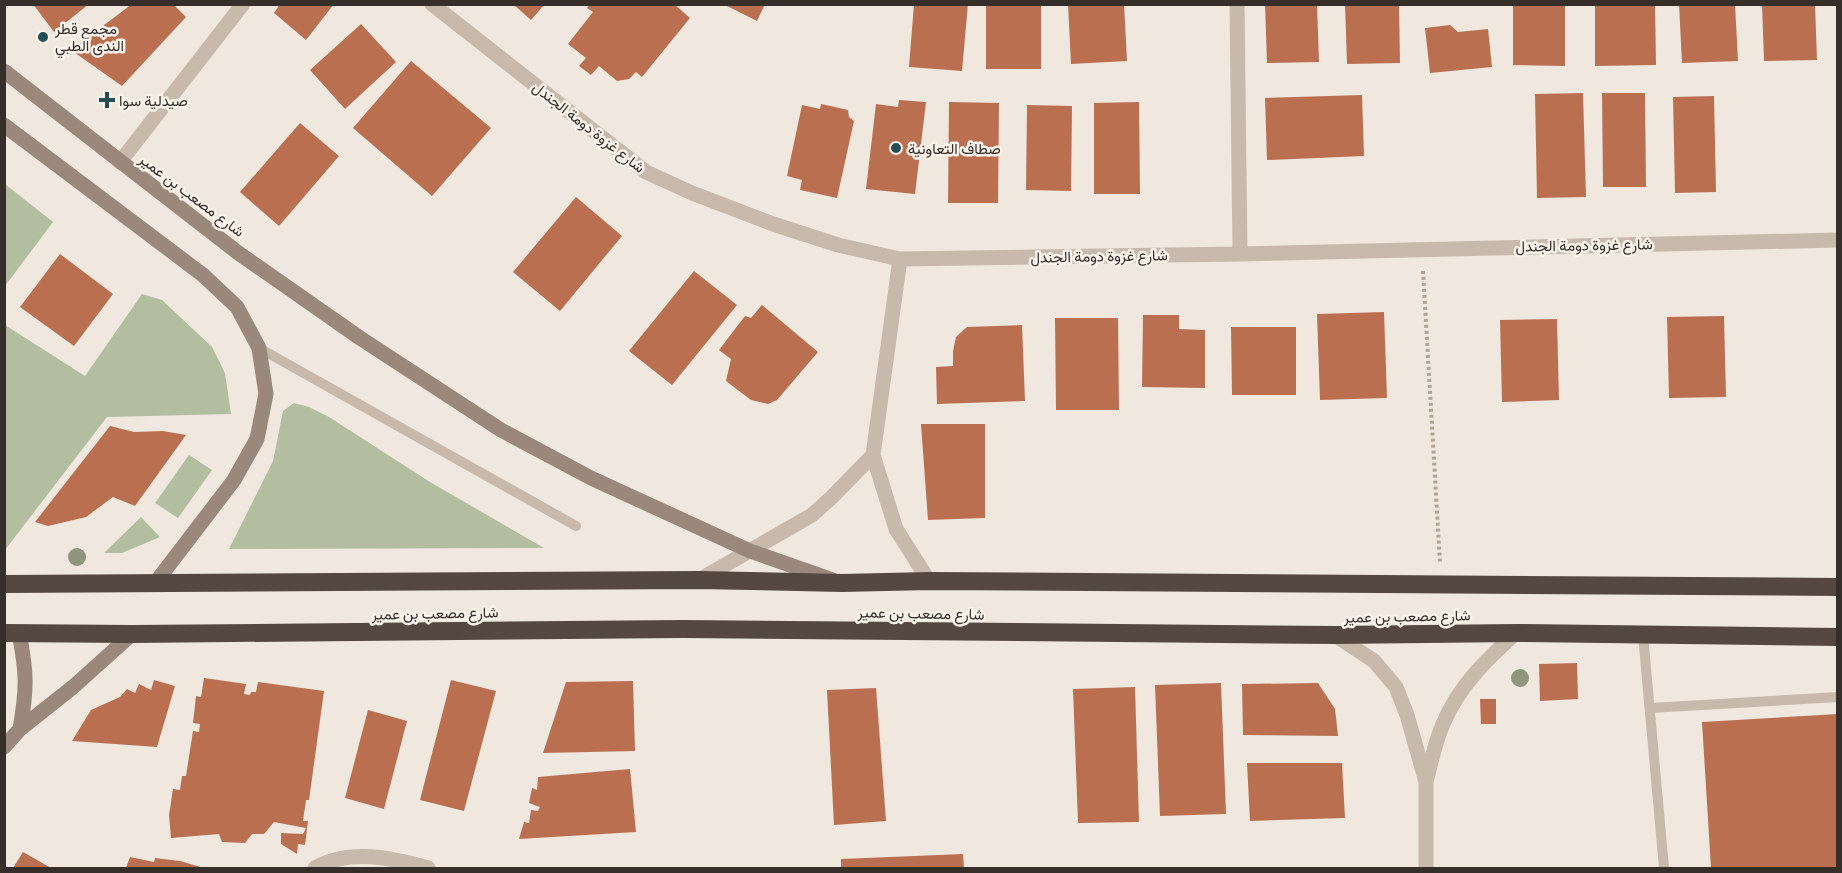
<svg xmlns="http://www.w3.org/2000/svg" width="1842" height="873" font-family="'Titillium Web',Vazirmatn,sans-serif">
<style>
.green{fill:#b2be9f}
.building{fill:#ba6f51}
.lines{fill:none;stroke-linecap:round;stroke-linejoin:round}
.path{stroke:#b3a395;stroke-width:4;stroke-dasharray:3 3;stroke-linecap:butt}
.lane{stroke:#c7b9ab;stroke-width:10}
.street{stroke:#c7b9ab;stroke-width:15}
.secondary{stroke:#9b887c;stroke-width:15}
.highway{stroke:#554841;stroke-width:18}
.tree{fill:#91957e}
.poi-dot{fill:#234e53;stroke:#f8f2ea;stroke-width:2}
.labels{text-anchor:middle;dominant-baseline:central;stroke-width:5;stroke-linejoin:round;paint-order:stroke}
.poi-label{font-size:15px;fill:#352e29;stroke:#f8f2ea;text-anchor:start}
.street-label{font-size:15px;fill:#352e29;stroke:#f8f2ea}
</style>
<rect width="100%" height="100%" fill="#f0e8de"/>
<path class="green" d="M5,184L53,222L5,286H4Z
M142,294L162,300L212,347L225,373L231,414L107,417L5,550V325L85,376Z
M294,403L309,407L329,417L430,482L544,548L229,549L273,461L283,411Z
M189,455L212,470L178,518L155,503Z
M141,517L160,537L122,553H104Z"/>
<path class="building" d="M33,4H89L54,32Z
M132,4H173L186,17L122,86L71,50Z
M280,4H334L306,40L274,13Z
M513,4H545L531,20Z
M590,4H674L690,18L642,77L636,72L629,79L617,81L599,66L591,75L579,66L586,58L568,44L593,12L587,8Z
M723,4H765L757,21Z
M914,4H968L962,71L909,67Z
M986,4H1041V69H986Z
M1068,4H1124L1127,61L1071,64Z
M1265,4H1317L1319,62L1267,63Z
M1345,4H1399L1400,63L1347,64Z
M1513,4H1565V66L1513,65Z
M1595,4H1655L1656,65L1595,66Z
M1679,4H1735L1738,61L1682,63Z
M1762,4H1815L1817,60L1764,61Z
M361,24L396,62L345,109L310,70Z
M1450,25L1458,32L1488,29L1492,67L1430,73L1425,28Z
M411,61L491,128L432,196L353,128Z
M1583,93L1586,197L1537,198L1535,94Z
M1602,93H1645L1646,187H1603Z
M1362,95L1364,156L1267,160L1265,98Z
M1714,96L1716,192L1675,193L1673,97Z
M899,100L926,102L915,194L866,189L876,104L898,107Z
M949,102L999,103L998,203H948Z
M1139,102L1140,194H1094V103Z
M821,104L848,110L849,117L854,121L837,198L800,190L802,180L787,176L802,105L820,109Z
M1027,105L1072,106L1071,191L1026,190Z
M300,123L339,156L279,226L240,192Z
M576,197L622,236L560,311L513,272Z
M60,254L113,294L74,346L20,307Z
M694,271L737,305L672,385L629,351Z
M762,305L818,352L777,400L768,404L751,400L726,381L731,359L719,350L745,316L751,318Z
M1384,312L1387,398L1320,400L1317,314Z
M1143,315H1179V329L1205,330V388L1142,387Z
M1724,316L1726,397L1669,398L1667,317Z
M1055,318H1118L1119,410H1056Z
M1557,319L1559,400L1502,402L1500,320Z
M1022,325L1025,401L937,404L936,367L953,366V351L956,337L967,327Z
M1231,327H1296V395H1232Z
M921,424H985V518L928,520Z
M110,426L134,432L163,431L186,435L135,506L113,497L86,517L48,526L35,522Z
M1577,663L1578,699L1540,701L1539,664Z
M204,678L246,684L244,694L250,695L251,692H256L258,682L324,691L309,800H306L303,821H308L305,845L298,844L297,854L281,844V833L303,834L306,828L274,822L264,834H252L245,843L222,842L219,834L171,838L169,815L173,789L180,790L182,776H186L193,731L199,732L200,724L193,723L196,696L201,697Z
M154,680L175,686L157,747L72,741L91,710L120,697L127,689L135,693L139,684L151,690Z
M451,680L496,691L464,811L420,800Z
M633,681L635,751L543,753L566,682Z
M1221,683L1226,814L1160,816L1155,685Z
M1318,683L1335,709L1338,736L1243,735L1242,684Z
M1135,687L1139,822L1078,823L1073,689Z
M876,688L886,821L834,825L827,690Z
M1480,699H1496V724H1481Z
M368,710L407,721L384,809L345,798Z
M1838,714V868H1711L1702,722Z
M1247,763H1342L1345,818L1250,821Z
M630,769L636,832L519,839L524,822L529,823L531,810L538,811L540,807L529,803L532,788L537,790L538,777Z
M23,852L51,868H13Z
M963,854L964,868H841V859Z
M130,857L154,862L155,858L180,861L204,868H126Z"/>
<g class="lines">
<path class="path" d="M1423,271L1440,563"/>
<path class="lane" d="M259,348L576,526
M1643,635L1664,868
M1650,708L1838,697"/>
<path class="street" d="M432,4L646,172L692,193L773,224L838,245L900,259L1240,254L1838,240
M1237,4L1240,254
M120,162L243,4
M900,259L873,455L896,529L929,581
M699,580L812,515L832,497L873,455
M1335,635L1374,661L1396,687L1407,715L1426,782V868
M1426,782C1431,763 1435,742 1443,724C1459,686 1486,660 1516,633
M315,868C349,848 393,858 428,868"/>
<path class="secondary" d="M4,71L237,252L360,338L501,430L591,478L750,551L833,580
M4,125L203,275L237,307L259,348L266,394L257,439L234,480L156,582
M19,633C27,673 27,689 20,729
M4,747L20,729L73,687L132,634"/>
<path class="highway" d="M4,584L699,580L842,583L929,581L1838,587
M4,633L132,634L683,629L1335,635L1516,633L1838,637"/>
</g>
<g class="tree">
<circle cx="77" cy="557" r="9"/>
<circle cx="1520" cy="678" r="9"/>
</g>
<g class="poi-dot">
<circle cx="43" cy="37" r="6"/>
<path d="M104 91h6v6h6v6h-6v6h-6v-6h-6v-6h6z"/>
<circle cx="896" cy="148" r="6"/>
</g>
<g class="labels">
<g class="poi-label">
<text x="55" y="28">مجمع قطر<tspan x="55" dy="17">الندى الطبي</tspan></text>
<text x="119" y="100">صيدلية سوا</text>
<text x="908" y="148">صطاف التعاونية</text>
</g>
<g class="street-label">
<text transform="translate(589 127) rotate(38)">شارع غزوة دومة الجندل</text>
<text transform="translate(192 195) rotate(37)">شارع مصعب بن عمير</text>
<text transform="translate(1584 245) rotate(-1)">شارع غزوة دومة الجندل</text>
<text transform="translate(1099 256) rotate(-1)">شارع غزوة دومة الجندل</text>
<text transform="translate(435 613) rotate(-1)">شارع مصعب بن عمير</text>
<text transform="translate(921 613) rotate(1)">شارع مصعب بن عمير</text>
<text transform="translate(1407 616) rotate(-1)">شارع مصعب بن عمير</text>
</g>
</g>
<rect width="1842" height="873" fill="none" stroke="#352e29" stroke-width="12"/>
</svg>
